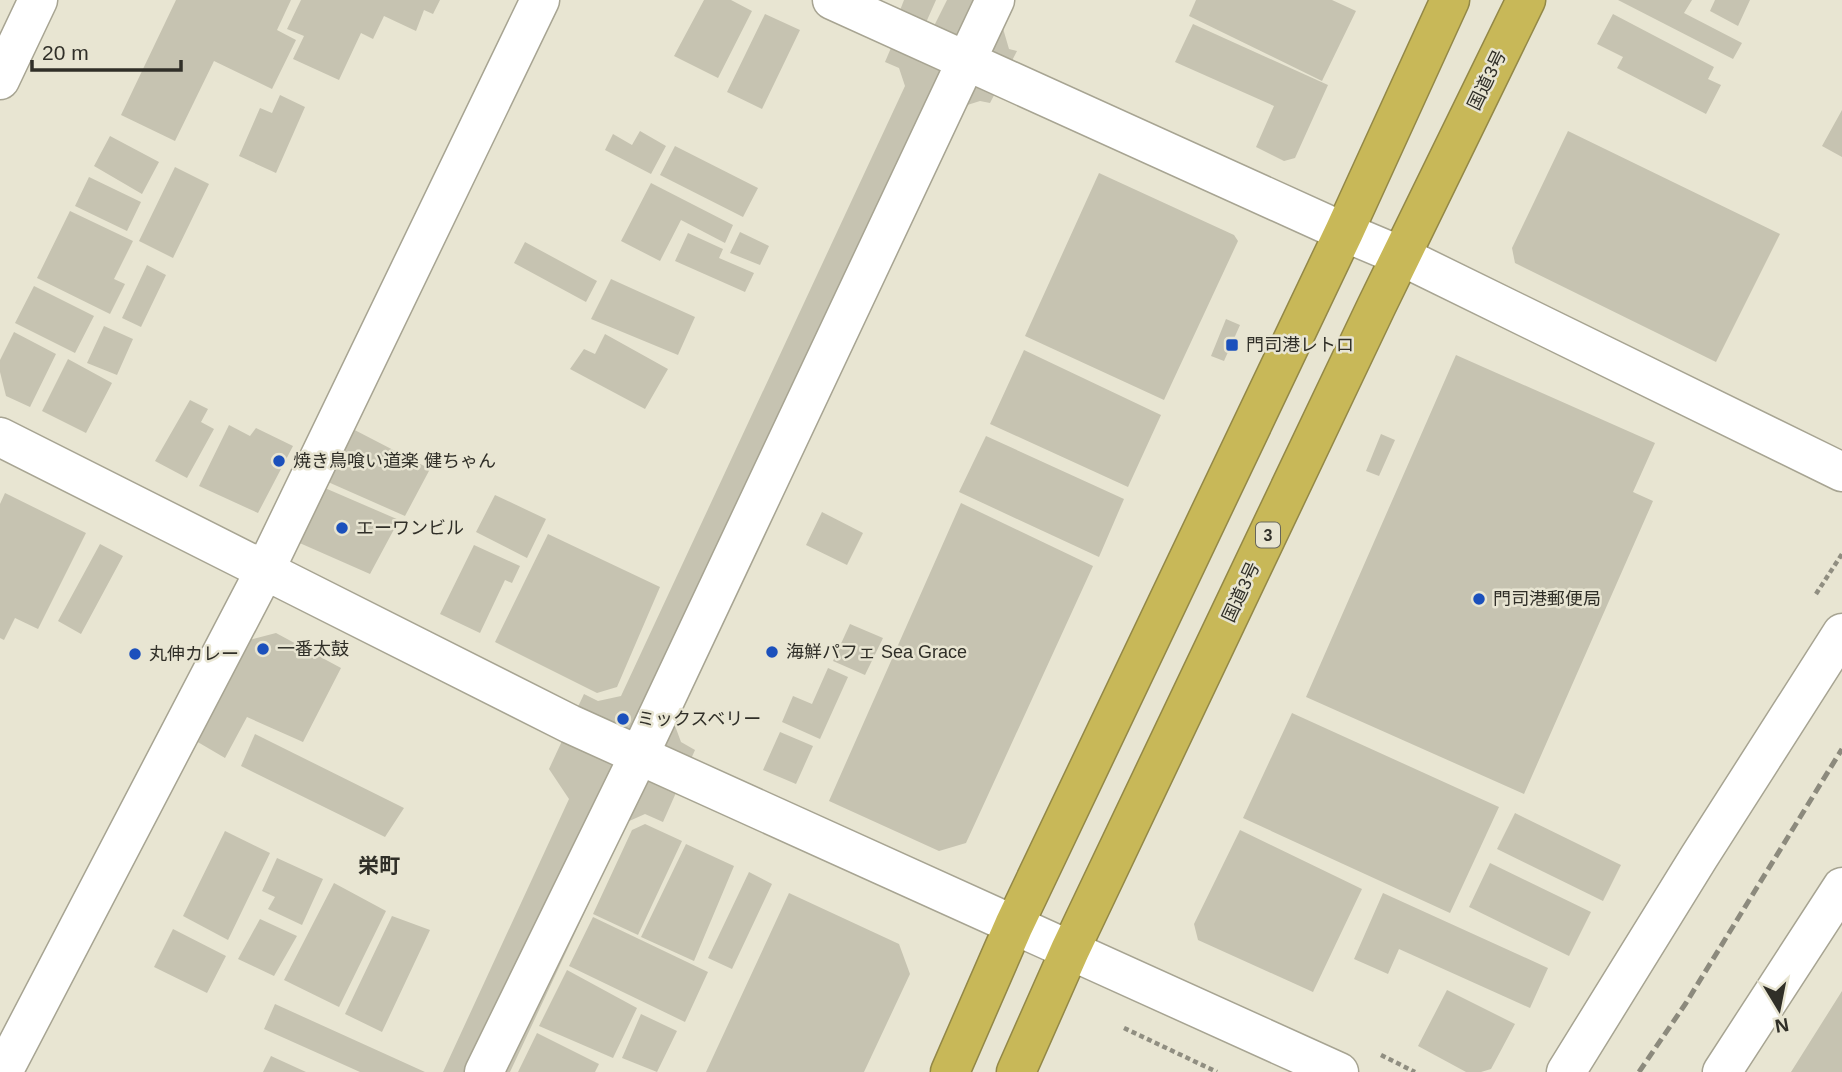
<svg xmlns="http://www.w3.org/2000/svg" width="1842" height="1072" font-family="Helvetica,'Noto Sans JP',sans-serif">
<style>
.building{fill:#c6c3b1}
.lines{fill:none;stroke-linecap:round;stroke-linejoin:round}
.street-casing{stroke:#a7a492;stroke-width:41}
.secondary-casing{stroke:#a7a492;stroke-width:41}
.highway-casing{stroke:#938847;stroke-width:41}
.path{stroke:#908e81;stroke-width:4.5;stroke-dasharray:5 3.5;stroke-linecap:butt}
.street{stroke:#fff;stroke-width:38}
.secondary{stroke:#fff;stroke-width:38}
.highway{stroke:#c8b858;stroke-width:38}
.rail{stroke:#8c8a7d;stroke-width:5;stroke-dasharray:10 5;stroke-linecap:butt}
.poi-dot{fill:#1b50bc;stroke:#e8e5d2;stroke-width:2.5}
.labels{text-anchor:middle;dominant-baseline:central;stroke-width:5;stroke-linejoin:round;paint-order:stroke}
.shield{fill:#e8e5d2;stroke:#67665b;stroke-width:2}
.shield-label{font-size:16px;font-weight:bold;fill:#302f28}
.street-label{font-size:18px;fill:#302f28;stroke:#e8e5d2}
.poi-label{font-size:18px;fill:#302f28;stroke:#e8e5d2;text-anchor:start}
.quarter-label{font-size:21px;font-weight:bold;fill:#302f28;stroke:#e8e5d2}
</style>
<rect width="100%" height="100%" fill="#e8e5d2"/>
<path class="building" d="M176,0H291L277,30L296,40L272,89L214,61L175,141L121,115Z
M301,0H440L433,14L424,10L416,31L384,16L373,39L361,33L339,80L293,59L304,36L287,29Z
M704,0H731L752,11L718,78L674,56Z
M904,0H936L924,27L897,18Z
M947,0H1014L1002,25L1009,49L1017,51L990,103L980,101L961,107L674,723L681,742L695,750L663,822L645,814L627,822L510,1072H443L569,799L549,769L576,711L584,694L598,701L621,696L905,86L899,68L885,62L899,29L932,30Z
M1196,0H1332L1356,11L1322,81L1189,16Z
M1618,0H1692L1684,13L1742,43L1733,59Z
M1715,0H1750L1738,26L1710,11Z
M765,14L800,30L762,109L727,92Z
M1613,14L1714,67L1708,79L1721,85L1706,114L1617,68L1623,57L1597,44Z
M1193,24L1328,85L1295,158L1284,161L1256,147L1274,106L1175,62Z
M280,95L305,107L276,173L239,156L260,108L272,113Z
M1842,110V157L1822,146Z
M640,131L666,146L651,174L605,150L613,134L632,145Z
M1568,131L1780,234L1716,362L1515,263L1512,248Z
M110,136L159,162L142,194L94,166Z
M675,146L758,188L743,217L660,175Z
M175,167L209,184L173,258L139,241Z
M1099,173L1234,235L1238,241L1164,400L1025,336Z
M89,177L141,202L127,231L75,206Z
M651,183L733,225L725,243L681,220L660,261L621,241Z
M70,211L133,241L114,279L125,284L110,314L37,278Z
M740,232L769,246L760,265L730,253Z
M688,233L723,249L719,258L754,273L745,292L675,261Z
M525,242L597,281L586,302L514,263Z
M147,265L166,275L141,327L122,318Z
M611,279L695,317L678,355L591,319Z
M34,286L94,316L75,353L15,323Z
M1226,319L1240,325L1224,361L1211,356Z
M104,326L133,339L117,375L87,363Z
M14,332L56,354L30,407L6,396L0,372V360Z
M605,334L668,369L645,409L570,369L584,349L595,354Z
M1024,350L1161,415L1128,487L990,424Z
M1456,355L1655,443L1633,492L1653,501L1524,794L1306,697Z
M68,359L112,383L86,433L42,411Z
M190,400L208,409L201,422L214,429L187,478L155,461Z
M229,425L250,436L256,428L293,446L258,513L199,486Z
M345,425L430,469L405,516L319,478Z
M1381,434L1395,440L1379,476L1366,471Z
M986,436L1124,499L1099,557L959,492Z
M311,482L399,520L370,574L286,537Z
M5,493L86,533L38,629L15,618L4,640L0,638V504Z
M495,495L546,519L527,558L476,532Z
M961,503L1093,566L966,843L939,851L829,801Z
M822,512L863,533L847,565L806,545Z
M548,534L660,587L617,687L597,693L495,642Z
M100,544L123,556L81,634L58,621Z
M474,545L520,566L512,583L505,580L480,633L440,614Z
M850,624L883,638L865,675L833,661Z
M276,633L341,668L303,742L247,717L225,758L196,741L249,640Z
M828,668L848,677L820,739L782,722L793,696L812,704Z
M1292,713L1499,807L1450,913L1243,818Z
M780,732L813,746L796,784L763,770Z
M255,734L404,808L385,837L241,766Z
M1515,813L1621,865L1603,901L1497,849Z
M645,824L682,841L638,935L593,914L632,830Z
M1240,830L1362,889L1313,992L1198,940L1194,924Z
M225,831L270,853L228,940L183,916Z
M686,844L734,866L694,961L641,937Z
M277,858L323,879L302,925L268,909L275,897L262,891Z
M1490,863L1591,912L1569,956L1469,907Z
M749,872L772,884L732,969L708,958Z
M334,883L386,911L339,1007L284,980Z
M789,893L899,944L910,974L864,1072H706Z
M1383,893L1548,968L1530,1008L1399,949L1388,974L1354,959Z
M392,916L430,930L382,1032L345,1014Z
M593,917L708,972L685,1022L569,966Z
M260,919L297,936L274,976L238,959Z
M173,929L226,956L207,993L154,967Z
M567,970L637,1008L613,1058L539,1026Z
M1447,990L1515,1024L1491,1069L1481,1072H1466L1418,1046Z
M1842,991V1072H1791Z
M275,1004L425,1072H360L264,1029Z
M641,1014L677,1031L657,1072L622,1058Z
M537,1033L599,1064L595,1072H518Z
M271,1056L306,1072H263Z"/>
<g class="lines">
<defs>
<path id="street" d="M832,0L1344,232
M0,437L570,724L1339,1072
M3,1072L265,570L540,0
M484,1072L644,745L995,0
M1566,1072L1699,857L1842,633"/>
<path id="secondary" d="M0,80L38,0
M1344,232L1401,256L1842,472
M1722,1072L1842,887"/>
<path id="highway" d="M950,1072L1014,925L1344,232L1450,0
M1016,1072L1070,950L1377,305L1526,0"/>
</defs>
<use href="#street" class="street-casing"/>
<use href="#secondary" class="secondary-casing"/>
<use href="#highway" class="highway-casing"/>
<path class="path" d="M1816,594L1842,554
M1124,1028L1217,1072
M1381,1055L1415,1072"/>
<use href="#street" class="street"/>
<use href="#secondary" class="secondary"/>
<use href="#highway" class="highway"/>
<path class="rail" d="M1639,1072L1686,1003L1842,749"/>
</g>
<g class="poi-dot">
<rect x="1225" y="338" width="14" height="14" rx="3.5"/>
<circle cx="279" cy="461" r="7"/>
<circle cx="342" cy="528" r="7"/>
<circle cx="1479" cy="599" r="7"/>
<circle cx="263" cy="649" r="7"/>
<circle cx="772" cy="652" r="7"/>
<circle cx="135" cy="654" r="7"/>
<circle cx="623" cy="719" r="7"/>
</g>
<g class="labels">
<rect class="shield" x="1256" y="522.5" width="24" height="25" rx="5"/>
<g class="shield-label">
<text x="1268" y="535">3</text>
</g>
<g class="street-label">
<text transform="translate(1487 80) rotate(-64)">国道3号</text>
<text transform="translate(1241 592) rotate(-65)">国道3号</text>
</g>
<g class="poi-label">
<text x="1246" y="345">門司港レトロ</text>
<text x="293" y="461">焼き鳥喰い道楽 健ちゃん</text>
<text x="356" y="528">エーワンビル</text>
<text x="1493" y="599">門司港郵便局</text>
<text x="277" y="649">一番太鼓</text>
<text x="786" y="652">海鮮パフェ Sea Grace</text>
<text x="149" y="654">丸伸カレー</text>
<text x="637" y="719">ミックスベリー</text>
</g>
<g class="quarter-label">
<text x="379" y="865">栄町</text>
</g>
</g>
<g transform="translate(1779 1009) rotate(170)" stroke="#e8e5d2" stroke-width="5" paint-order="stroke">
<path d="M0-5L12 26L0 18L-12 26Z" fill="#302f28"/>
<text y="-10" font-size="19" font-weight="bold" text-anchor="middle" fill="#302f28">N</text>
</g>
<path d="M32 60v10h149v-10" fill="none" stroke="#302f28" stroke-width="3.5"/>
<text x="42" y="60" font-size="21" fill="#302f28" stroke="#e8e5d2" stroke-width="5" paint-order="stroke">20 m</text>
</svg>
